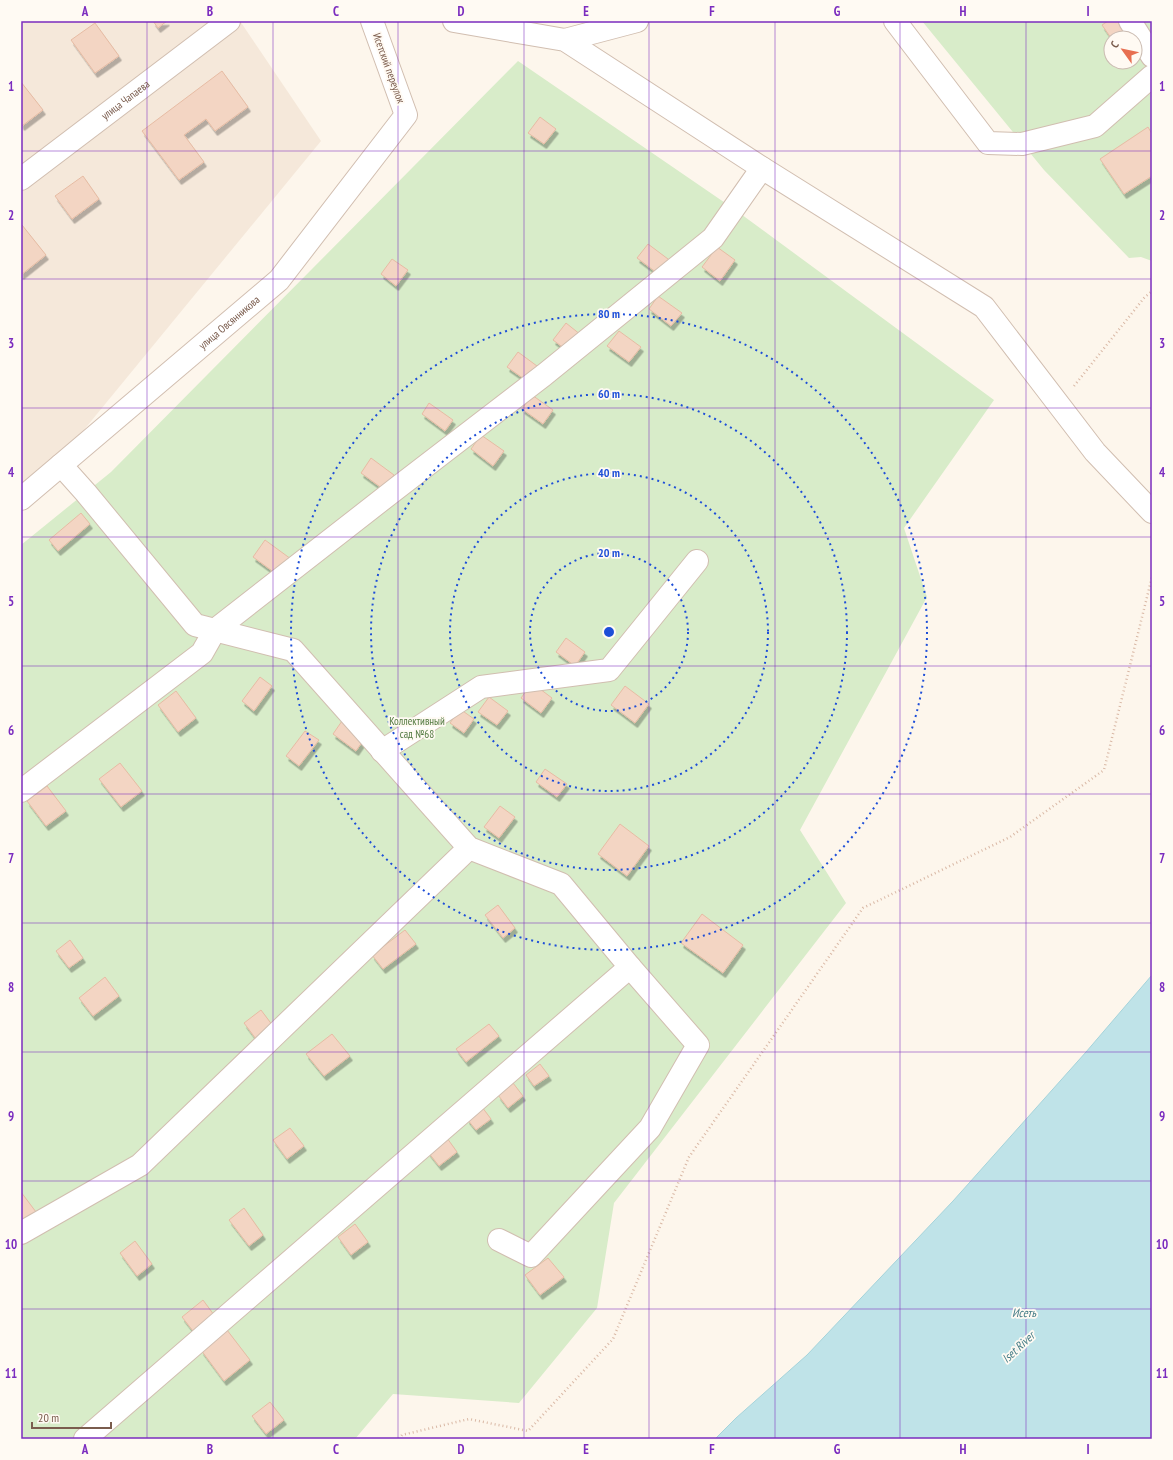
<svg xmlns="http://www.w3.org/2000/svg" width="1173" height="1460" font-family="'PT Sans Narrow',sans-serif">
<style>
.residential{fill:#f5e8da}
.green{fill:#d8ecc9;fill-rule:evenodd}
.water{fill:#bfe3e8;stroke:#a5d3da}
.building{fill:#f3d5c3;stroke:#e6bba3;filter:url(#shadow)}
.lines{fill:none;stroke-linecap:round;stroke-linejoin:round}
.minor-casing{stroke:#d1beb0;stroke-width:24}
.path{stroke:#d9b8a5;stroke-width:2.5;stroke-dasharray:1 3;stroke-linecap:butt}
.minor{stroke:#fff;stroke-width:22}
.grid{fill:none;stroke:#7b2cbf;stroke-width:1;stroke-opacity:0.55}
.ring{fill:none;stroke:#1d4ed8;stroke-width:2;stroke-dasharray:2 4}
.labels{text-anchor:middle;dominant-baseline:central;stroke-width:3.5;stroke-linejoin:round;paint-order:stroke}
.street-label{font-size:11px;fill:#7a5c4d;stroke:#fffaf3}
.park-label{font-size:11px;fill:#537a41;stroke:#fffaf3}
.water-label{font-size:12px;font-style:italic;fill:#437c86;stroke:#fffaf3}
.centre{fill:#1d4ed8;stroke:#fffaf3;stroke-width:2}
.ring-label{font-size:12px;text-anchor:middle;font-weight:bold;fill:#1d4ed8;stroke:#fffaf3;stroke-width:3.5;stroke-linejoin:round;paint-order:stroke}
.neatline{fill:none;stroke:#7b2cbf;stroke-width:1.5}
.grid-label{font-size:13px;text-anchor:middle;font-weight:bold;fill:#7b2cbf}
</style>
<defs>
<filter id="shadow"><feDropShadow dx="2.5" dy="4.5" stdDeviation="0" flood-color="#0004"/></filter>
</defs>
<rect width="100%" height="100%" fill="#fdf6ec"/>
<path class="residential" d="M21,21H240L321,141L74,442L21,486Z"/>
<path class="green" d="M922,21H1152V261L1141,257L1129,258L1044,170ZM1111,38H1135V62H1111Z
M518,61L734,209L994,400L904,528L927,597L800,830L846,903L614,1203L597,1308L519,1403L393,1394L355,1439H21V545L111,472Z"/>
<path class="water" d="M1152,975V1439H715L736,1418L807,1355L953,1201L1086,1052Z"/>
<path class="building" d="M153,21H167L158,28Z
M1108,21H1118L1125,31L1115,38H1111L1102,25Z
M95,23L119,56L95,73L71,40Z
M222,71L248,107L215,131L206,119L184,135L204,162L179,180L142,131Z
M21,82L43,110L22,126L21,124Z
M540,117L556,129L544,144L528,133Z
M1148,127L1152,134V176L1124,194L1100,159Z
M83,176L99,199L72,219L55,196Z
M22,225L46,255L21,275V226Z
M648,244L672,262L661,276L637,258Z
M717,247L735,260L720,281L702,267Z
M392,259L408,270L396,286L381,274Z
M658,296L682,313L671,326L649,309Z
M566,323L581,335L569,352L553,340Z
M619,331L641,347L629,362L607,346Z
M518,352L537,366L527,381L507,367Z
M532,395L553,410L543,424L522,409Z
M429,403L453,420L445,431L422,414Z
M481,435L504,451L493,466L471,449Z
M371,458L394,475L383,489L361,473Z
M81,513L90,524L58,551L49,540Z
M265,540L291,559L279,576L253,557Z
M566,638L585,652L575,666L556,652Z
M260,677L272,686L254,711L242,701Z
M532,683L552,698L541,713L521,698Z
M625,686L649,704L635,723L611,705Z
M176,691L196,718L178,732L158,705Z
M489,697L508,711L497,725L478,712Z
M460,709L474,719L464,733L450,723Z
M342,721L365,738L356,751L333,734Z
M305,731L319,740L299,766L286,756Z
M120,763L142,791L121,807L99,779Z
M545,769L567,784L557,797L536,782Z
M47,786L66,811L46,826L27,801Z
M500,806L515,817L499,838L484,827Z
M620,824L649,846L627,876L598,854Z
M498,905L515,928L503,938L485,915Z
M702,914L743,945L723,973L681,943Z
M405,930L416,944L383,969L372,955Z
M70,940L83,958L69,968L56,951Z
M105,977L119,996L93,1016L79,998Z
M261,1010L273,1026L256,1039L244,1023Z
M489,1024L499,1036L466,1062L456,1049Z
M332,1034L350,1056L324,1076L306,1054Z
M540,1064L549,1076L534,1086L526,1075Z
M513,1083L523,1096L508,1108L498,1095Z
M482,1107L491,1119L476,1130L467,1119Z
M290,1128L304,1146L287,1159L273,1140Z
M447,1138L457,1152L439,1166L428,1152Z
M21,1192L36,1212L21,1224Z
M244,1208L263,1235L249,1246L229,1220Z
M355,1224L368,1242L351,1255L338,1237Z
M135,1241L152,1264L137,1276L120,1253Z
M548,1258L564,1277L540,1295L525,1275Z
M203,1300L214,1315L193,1331L182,1317Z
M227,1330L250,1360L224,1381L201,1350Z
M270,1402L284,1420L266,1434L252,1416Z"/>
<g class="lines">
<defs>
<g id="minor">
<path d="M454,21L565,40L762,168L984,307L1095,452L1152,512"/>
<path d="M895,21L988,143L1022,144L1095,126L1152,76"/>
<path d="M1130,21L1152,56"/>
<path d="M565,40L637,21"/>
<path id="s1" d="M21,179L229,21"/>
<path d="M61,465L86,493L195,625L293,650L469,848L561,884L630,967L85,1439"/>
<path id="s2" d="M21,499L279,280L406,115L372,21"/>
<path d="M382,751L481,687L609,670L697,561"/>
<path d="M21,791L202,653L215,630L397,488L544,375L713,238L762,168"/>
<path d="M21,1233L140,1165L469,848"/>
<path d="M499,1240L531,1256L650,1128L698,1045L630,967"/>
</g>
</defs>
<use href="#minor" class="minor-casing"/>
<path class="path" d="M1074,386L1144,298L1152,291
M399,1439L402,1435L469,1419L528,1431L613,1339L689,1157L863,908L1010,837L1104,770L1152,577"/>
<use href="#minor" class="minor"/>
</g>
<path class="grid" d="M147,21V1439M273,21V1439M398,21V1439M524,21V1439M649,21V1439M775,21V1439M900,21V1439M1026,21V1439M21,151H1152M21,279H1152M21,408H1152M21,537H1152M21,666H1152M21,794H1152M21,923H1152M21,1052H1152M21,1181H1152M21,1309H1152"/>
<g class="ring">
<circle cx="609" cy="632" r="79"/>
<circle cx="609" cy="632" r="159"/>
<circle cx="609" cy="632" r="238"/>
<circle cx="609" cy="632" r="318"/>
</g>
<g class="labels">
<g class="street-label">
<text transform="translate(389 68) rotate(70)">Исетский переулок</text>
<text stroke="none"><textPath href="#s1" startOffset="131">улица Чапаева</textPath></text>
<text stroke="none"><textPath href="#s2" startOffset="273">улица Овсянникова</textPath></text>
</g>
<g class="park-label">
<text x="417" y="721">Коллективный<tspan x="417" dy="13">сад №68</tspan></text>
</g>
<g class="water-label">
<text x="1024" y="1312">Исеть</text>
<text transform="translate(1018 1347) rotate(-43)">Iset River</text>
</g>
</g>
<circle cx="609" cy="632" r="6" class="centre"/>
<g class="ring-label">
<text x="609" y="318">80 m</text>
<text x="609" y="398">60 m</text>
<text x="609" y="477">40 m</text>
<text x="609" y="557">20 m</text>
</g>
<rect width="1173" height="1460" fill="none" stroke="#fffaf3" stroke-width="44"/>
<g transform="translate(1123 50) rotate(303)"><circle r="19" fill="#fffaf3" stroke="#cabbb1"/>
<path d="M0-3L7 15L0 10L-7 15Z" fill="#e76f51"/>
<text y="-6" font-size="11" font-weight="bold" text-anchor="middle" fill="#7a5c4d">С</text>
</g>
<path d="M32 1422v6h79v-6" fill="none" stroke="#7a5c4d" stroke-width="2"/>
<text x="38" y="1422" font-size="12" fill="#7a5c4d" stroke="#fffaf3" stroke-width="3" paint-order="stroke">20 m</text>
<rect x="22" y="22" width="1129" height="1416" class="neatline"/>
<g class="grid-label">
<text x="85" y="16">A</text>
<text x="210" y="16">B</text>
<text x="336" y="16">C</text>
<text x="461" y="16">D</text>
<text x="586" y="16">E</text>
<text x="712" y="16">F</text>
<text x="837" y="16">G</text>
<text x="963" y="16">H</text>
<text x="1088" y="16">I</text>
<text x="11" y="91">1</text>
<text x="1162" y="91">1</text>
<text x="11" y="220">2</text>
<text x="1162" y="220">2</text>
<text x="11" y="348">3</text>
<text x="1162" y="348">3</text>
<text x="11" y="477">4</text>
<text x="1162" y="477">4</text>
<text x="11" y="606">5</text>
<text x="1162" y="606">5</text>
<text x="11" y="735">6</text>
<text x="1162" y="735">6</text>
<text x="11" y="863">7</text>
<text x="1162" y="863">7</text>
<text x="11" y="992">8</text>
<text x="1162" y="992">8</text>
<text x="11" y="1121">9</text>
<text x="1162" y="1121">9</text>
<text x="11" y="1249">10</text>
<text x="1162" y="1249">10</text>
<text x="11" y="1378">11</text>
<text x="1162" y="1378">11</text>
<text x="85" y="1454">A</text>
<text x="210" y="1454">B</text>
<text x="336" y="1454">C</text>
<text x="461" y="1454">D</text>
<text x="586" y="1454">E</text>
<text x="712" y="1454">F</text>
<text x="837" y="1454">G</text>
<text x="963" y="1454">H</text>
<text x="1088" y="1454">I</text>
</g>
</svg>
